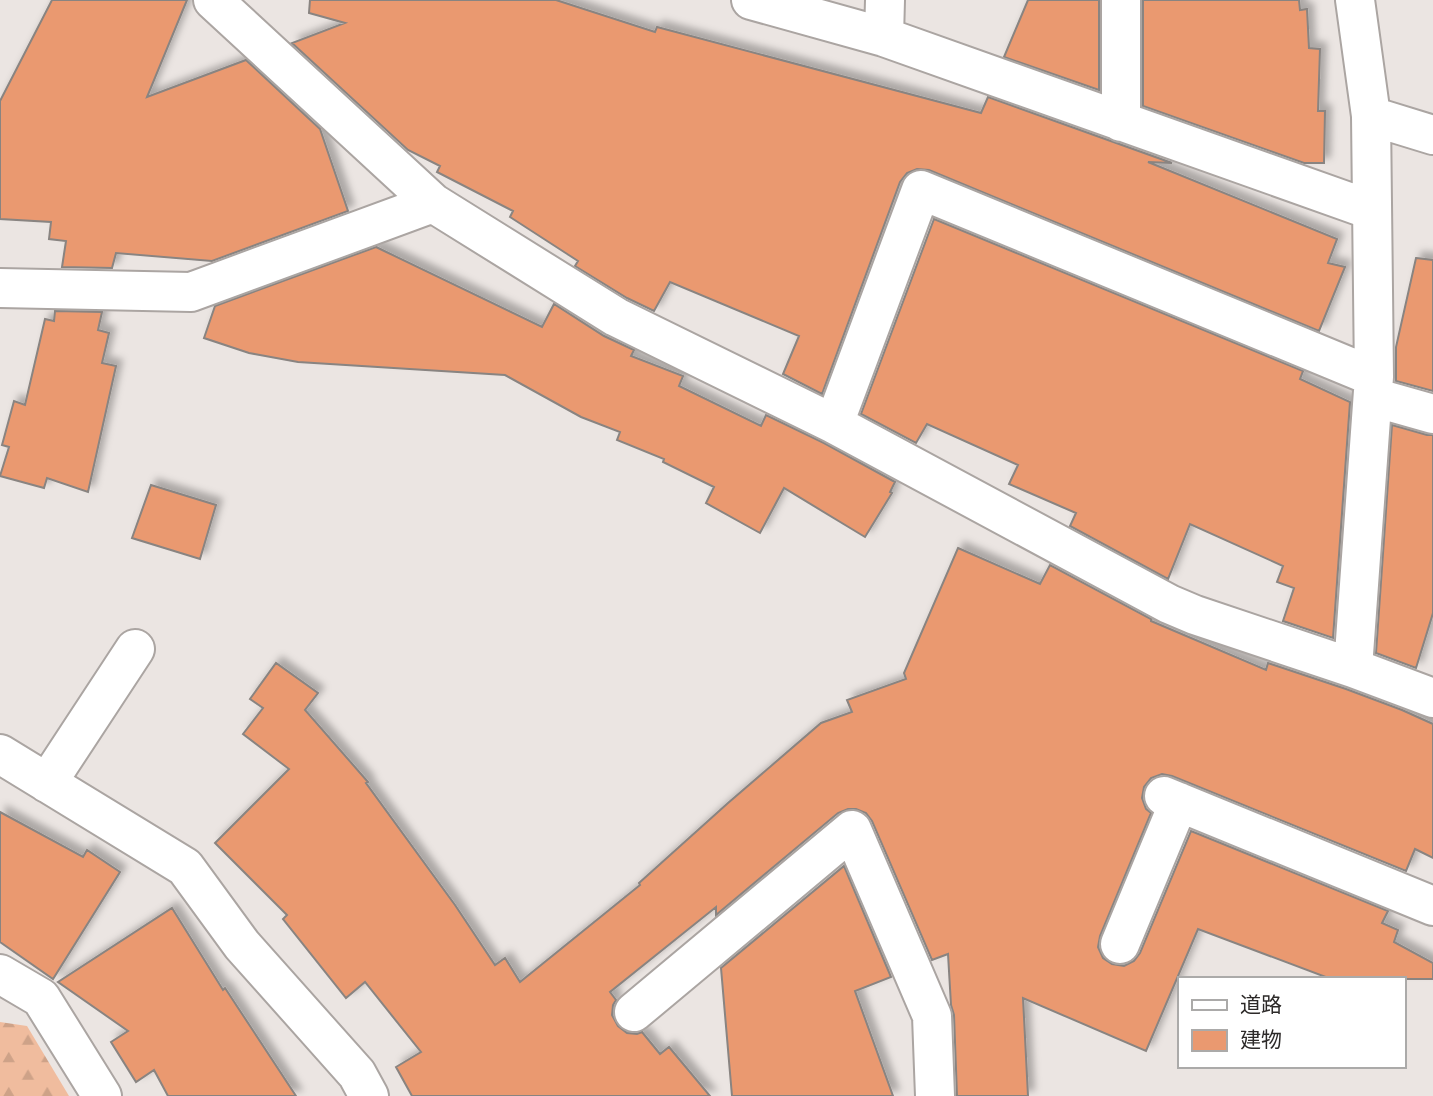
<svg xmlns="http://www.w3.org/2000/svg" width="1433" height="1096" font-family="Raleway,'Noto Sans JP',sans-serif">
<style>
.forest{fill:url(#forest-firs)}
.building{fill:#ea9970;stroke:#898481;stroke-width:2;filter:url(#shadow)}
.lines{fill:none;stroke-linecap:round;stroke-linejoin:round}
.minor-casing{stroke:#aba5a2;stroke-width:42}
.minor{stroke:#fff;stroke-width:38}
</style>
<defs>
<pattern id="forest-firs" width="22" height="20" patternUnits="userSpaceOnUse" patternTransform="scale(1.75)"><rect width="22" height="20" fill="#f0bc9e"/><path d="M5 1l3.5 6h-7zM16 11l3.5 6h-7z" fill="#cea288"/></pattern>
<filter id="shadow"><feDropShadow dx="6" dy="-6" stdDeviation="3.5" flood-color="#0004"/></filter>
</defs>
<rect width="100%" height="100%" fill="#ebe5e2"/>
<path class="forest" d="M0,1022L27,1026L69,1096H0Z"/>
<path class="building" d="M52,0H187L147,97L246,60L320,129L348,211L212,261L116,253L112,268L62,267L66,241L49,239L51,222L0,219V101Z
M310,0H556L655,32L657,27L981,113L988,97L1172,163L1148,162L1337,239L1328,263L1345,267L1319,331L929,170L917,169L907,173L900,182L822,394L783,374L799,336L670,282L654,311L627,298L575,266L578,261L510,217L513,211L437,172L440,166L408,150L292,43L345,23L309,13Z
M1028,0H1099V90L1004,57Z
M1143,0H1299L1300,10L1307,9L1309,48L1320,49L1318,111H1325L1324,163H1304L1143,106Z
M934,219L1303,371L1300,379L1350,402L1333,638L1283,621L1294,588L1277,582L1283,566L1190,524L1168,579L1070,526L1076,513L1009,484L1018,465L927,424L916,443L861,414Z
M376,247L542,327L554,304L604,336L634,350L631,356L683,376L679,386L761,426L766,415L824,443L895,482L890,492L892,493L865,537L784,488L760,533L706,503L714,487L663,462L664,459L617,440L620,432L581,417L505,375L298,362L249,353L204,338L215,306Z
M1416,258L1433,260V391L1396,381V347Z
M55,311L102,312L98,330L109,333L102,363L116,366L88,492L47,478L44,488L0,476L9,447L2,445L14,401L25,405L45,319L54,321Z
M1392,425L1427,435H1433V613L1416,668L1376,653Z
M151,485L216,505L200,559L132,538Z
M958,548L1040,584L1050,565L1151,619V621L1266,670L1268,663L1346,689L1402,710L1433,724V858L1415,849L1406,871L1172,776L1162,774L1151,778L1144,787L1142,798L1146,809L1151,813L1100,936L1098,947L1103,958L1112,964L1124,966L1134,961L1140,953L1191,831L1388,911L1382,923L1398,930L1394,942L1433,963V979H1331L1198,929L1146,1051L1023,998L1028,1096H957L954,1015L951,1005L948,954L932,960L872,821L866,813L856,809H848L838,813L716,915V907L610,992L616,1000L613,1005L612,1015L618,1026L627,1033L637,1034L642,1032L660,1054L669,1047L710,1096H412L396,1067L421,1052L365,982L346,998L283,919L287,915L215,843L289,769L243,734L263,708L250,699L276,663L318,693L305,710L368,782L366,783L455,905L495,965L505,958L520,982L640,885L639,883L728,803L821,723L852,712L847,700L906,679L904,673Z
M0,812L83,857L87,850L120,872L53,979L0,942Z
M844,866L891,977L855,991L893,1096H732L721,968Z
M172,908L223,990L225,988L296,1096H168L154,1070L136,1082L111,1042L128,1031L58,982Z"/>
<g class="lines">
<defs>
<path id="minor" d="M213,0L433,203L616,317L834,424L1169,604L1195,615L1353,668L1433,698
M751,0L884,37L1371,210
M1121,0V122
M884,37L885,0
M1371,116L1433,135
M0,288L191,292L433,203
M1373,397L1433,414
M834,424L921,190L1374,377
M1353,668L1374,377L1371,116L1355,0
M0,754L185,867L242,945L357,1074L369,1096
M47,783L135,649
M1164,796L1433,906
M1120,944L1179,802
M0,974L41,998L102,1096
M634,1012L852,830L932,1016L935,1096"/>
</defs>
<use href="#minor" class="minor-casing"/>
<use href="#minor" class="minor"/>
</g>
<rect x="1178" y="977" width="228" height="91" fill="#ffffff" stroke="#abaaa9" stroke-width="2"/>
<rect x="1192" y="1000" width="35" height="10" fill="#ffffff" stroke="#abaaa9" stroke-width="2"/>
<text x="1240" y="1012" font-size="21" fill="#2d2a29">道路</text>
<rect x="1192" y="1030" width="35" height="21" fill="#ea9970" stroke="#abaaa9" stroke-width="2"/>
<text x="1240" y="1047" font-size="21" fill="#2d2a29">建物</text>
</svg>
